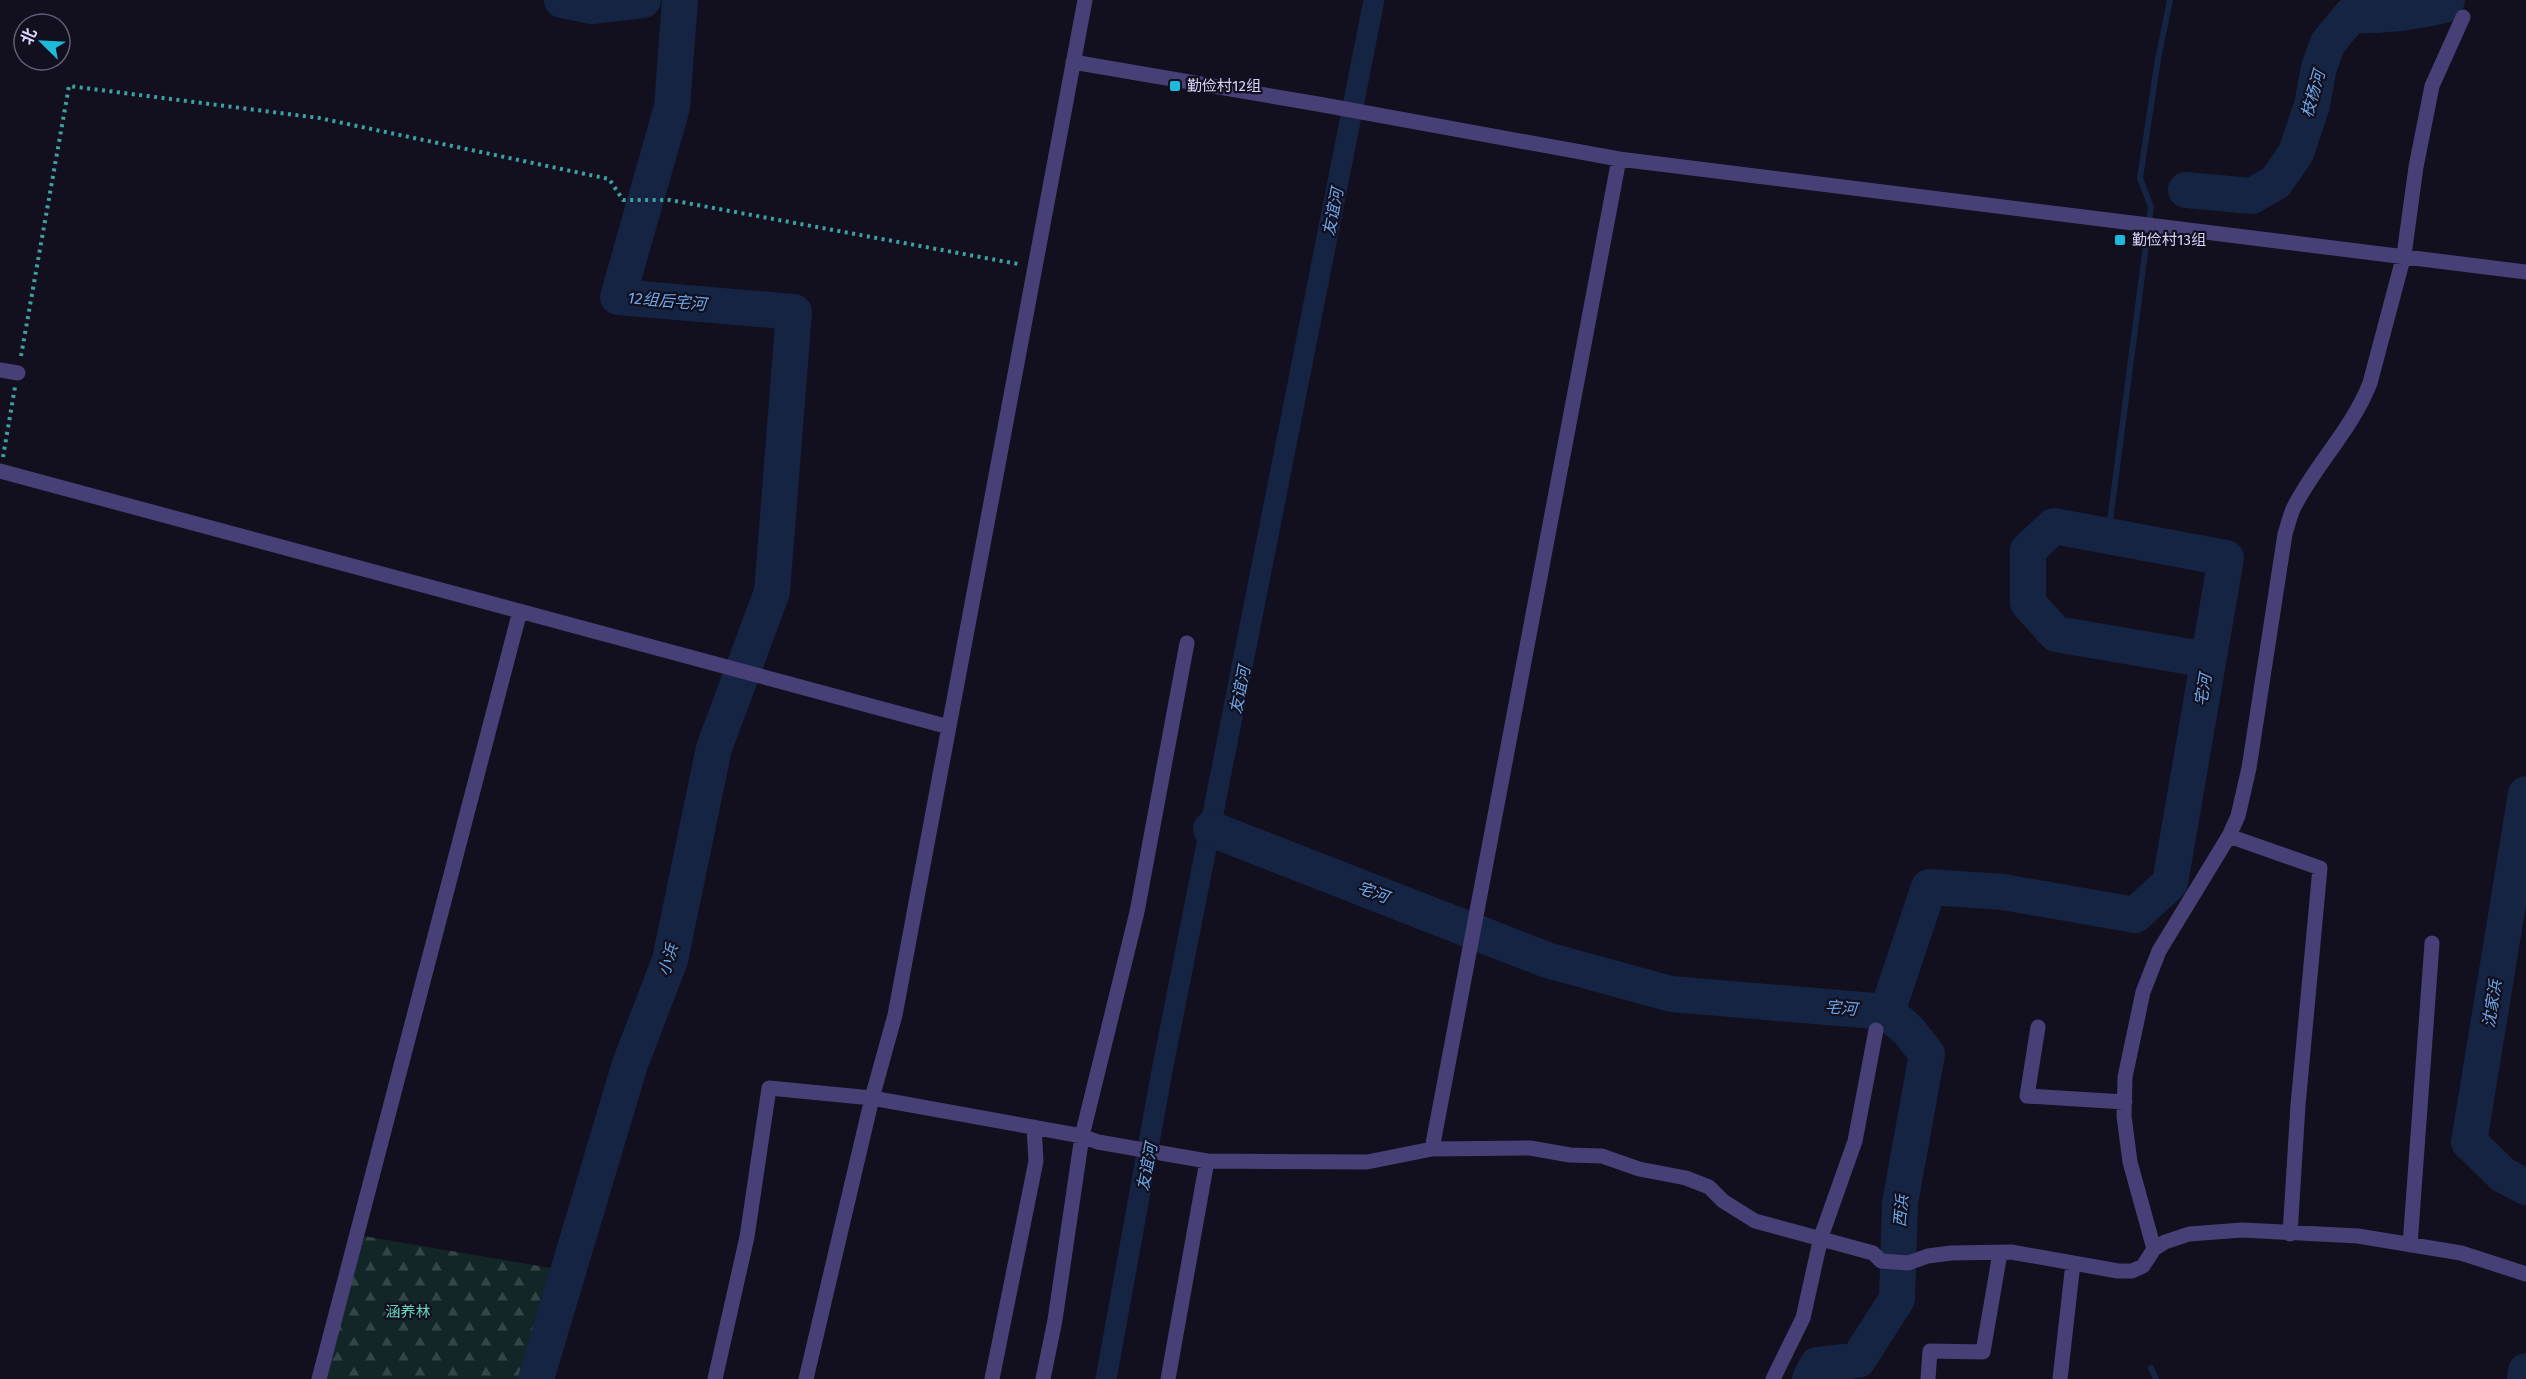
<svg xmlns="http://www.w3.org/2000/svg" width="2526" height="1379" font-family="'Fira Sans','Noto Sans SC',sans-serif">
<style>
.forest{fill:url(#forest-firs)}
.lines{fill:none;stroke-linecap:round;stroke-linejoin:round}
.stream{stroke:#152442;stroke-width:6}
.canal{stroke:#152442;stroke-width:21}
.river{stroke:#152442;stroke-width:36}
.path{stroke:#3da1a2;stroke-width:4;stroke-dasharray:3 4.5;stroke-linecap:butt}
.minor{stroke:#464077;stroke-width:15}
.poi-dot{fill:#1dbbd9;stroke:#120f1e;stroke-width:2}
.labels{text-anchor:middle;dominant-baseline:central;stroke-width:4.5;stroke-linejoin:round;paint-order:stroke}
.poi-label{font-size:15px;fill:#d9d2f9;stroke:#120f1e;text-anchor:start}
.park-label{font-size:15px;fill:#68cfbb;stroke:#120f1e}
.water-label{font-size:16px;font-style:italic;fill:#6ea9eb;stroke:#120f1e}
</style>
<defs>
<pattern id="forest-firs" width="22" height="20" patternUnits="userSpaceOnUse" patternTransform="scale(1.5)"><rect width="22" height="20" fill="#132627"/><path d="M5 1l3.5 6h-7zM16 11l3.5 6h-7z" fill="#354547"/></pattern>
</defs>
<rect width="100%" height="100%" fill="#120f1e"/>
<path class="forest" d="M357,1235L568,1271L537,1379H319Z"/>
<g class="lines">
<path class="stream" d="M2108,536L2151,207L2140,178L2158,59L2170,0
M2151,1368L2156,1379"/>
<path class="canal" d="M1106,1379L1162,1071L1374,0"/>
<path class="river" d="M562,0L592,6L643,0
M2186,190L2252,196L2276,182L2296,153L2312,105L2319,67L2328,43L2351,15C2383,16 2412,13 2444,5L2447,0
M2526,794L2469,1142L2503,1175L2526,1187
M1211,829L1547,960L1671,994L1887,1012L1929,887L2003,892L2135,915L2170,883L2226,558L2054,526L2028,550V603L2056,634L2208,660
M536,1379L630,1064L670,960L714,748L772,592L794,312L618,297L672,107L680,0
M1810,1379L1817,1365L1858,1360L1897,1299L1900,1203L1927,1054L1908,1030L1887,1012
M2525,1379L2526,1371"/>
<path class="path" d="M21,356L69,86L319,118L609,179L623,200H670L1018,264
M3,457L15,387"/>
<path class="minor" d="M1073,62L1318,104L1619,159L2526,272
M0,370L18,373
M0,471L949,727
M2229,836L2320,868L2298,1105L2290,1234
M2038,1027L2027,1096L2125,1102
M1432,1149L1619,159
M2410,1245L2432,943
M2154,1249L2130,1162L2124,1116L2125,1077L2143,992L2159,951L2229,836L2238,816L2249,768L2285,534C2288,525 2290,515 2294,507C2316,464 2352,429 2370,383L2404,255L2416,167L2432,86L2463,17
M319,1379L520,611
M715,1379L747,1237L769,1088L872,1098L1082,1136L1098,1142L1207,1161L1367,1162L1432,1149L1530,1148L1570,1155L1602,1156L1639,1169L1686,1178L1709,1187L1723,1201L1755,1221L1873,1253L1881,1261L1908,1263L1928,1256L1951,1253L2011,1252L2118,1271H2132L2143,1266L2154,1249L2165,1242L2189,1234L2242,1230L2358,1236L2461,1253L2526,1274
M806,1379L872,1098L895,1015L1085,0
M992,1379L1036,1161L1034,1127
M1043,1379L1055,1320L1082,1136L1137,912L1187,643
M1168,1379L1207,1161
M1773,1379L1803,1318L1821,1237L1855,1141L1876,1030
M1928,1379L1930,1351L1983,1352L2000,1253
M2060,1379L2073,1263"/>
</g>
<g class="poi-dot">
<rect x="1169" y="80" width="12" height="12" rx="3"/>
<rect x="2114" y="234" width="12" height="12" rx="3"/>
</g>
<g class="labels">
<g class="poi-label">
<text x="1187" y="86">勤俭村12组</text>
<text x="2132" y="240">勤俭村13组</text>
</g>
<g class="park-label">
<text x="408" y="1312">涵养林</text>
</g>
<g class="water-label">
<text transform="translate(2313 94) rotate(-74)">枝杨河</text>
<text transform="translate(1333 212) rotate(-79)">友谊河</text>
<text transform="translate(667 301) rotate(5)">12组后宅河</text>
<text transform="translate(1240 690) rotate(-79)">友谊河</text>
<text transform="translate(2203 690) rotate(-80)">宅河</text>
<text transform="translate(1373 892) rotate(21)">宅河</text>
<text transform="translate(668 960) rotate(-73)">小浜</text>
<text transform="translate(2492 1004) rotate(-81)">沈家浜</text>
<text transform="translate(1841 1008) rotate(5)">宅河</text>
<text transform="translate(1147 1167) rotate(-79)">友谊河</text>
<text transform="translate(1901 1211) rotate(-85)">西浜</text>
</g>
</g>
<g transform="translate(42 42) rotate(294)"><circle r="28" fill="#120f1e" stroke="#625d76" stroke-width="1.5"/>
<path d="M0-4.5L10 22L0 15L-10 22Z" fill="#1dbbd9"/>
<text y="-9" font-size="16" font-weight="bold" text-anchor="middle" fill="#d9d2f9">北</text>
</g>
</svg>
